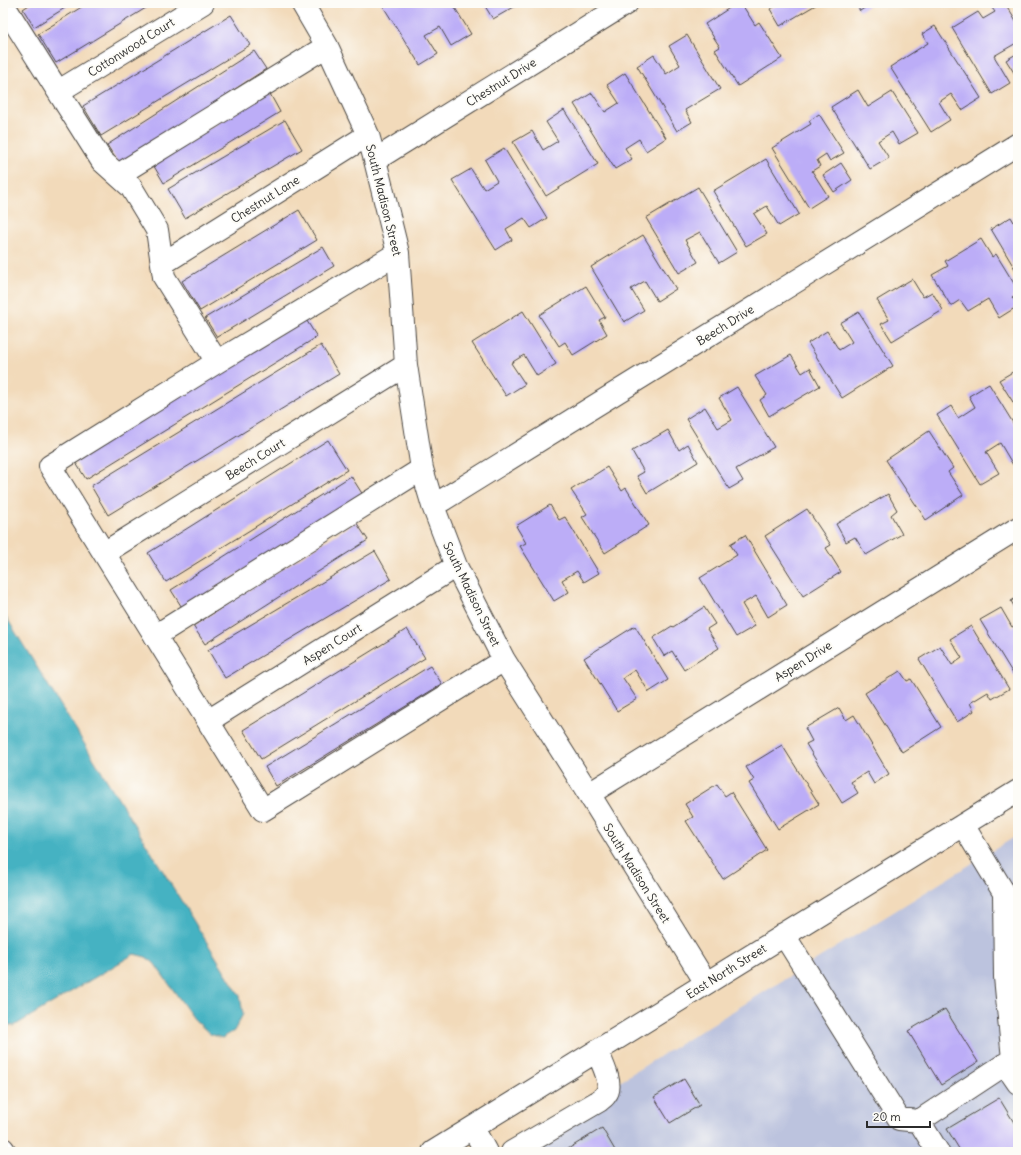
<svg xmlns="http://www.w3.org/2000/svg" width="1021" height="1155" font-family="Delius,sans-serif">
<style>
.industrial{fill:#bcc3de}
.water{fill:#45b2c2;stroke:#386e76}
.building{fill:#bcadf7}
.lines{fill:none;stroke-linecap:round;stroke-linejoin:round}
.minor-casing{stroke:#494540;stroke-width:24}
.minor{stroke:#fff;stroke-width:22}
.labels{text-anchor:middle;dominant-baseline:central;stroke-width:4;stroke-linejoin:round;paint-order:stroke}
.street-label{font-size:12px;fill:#2b2b2b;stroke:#fdfcf7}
</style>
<rect width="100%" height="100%" fill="#fdfcf7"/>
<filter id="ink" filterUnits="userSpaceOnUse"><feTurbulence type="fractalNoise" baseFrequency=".025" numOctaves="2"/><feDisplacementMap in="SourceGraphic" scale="8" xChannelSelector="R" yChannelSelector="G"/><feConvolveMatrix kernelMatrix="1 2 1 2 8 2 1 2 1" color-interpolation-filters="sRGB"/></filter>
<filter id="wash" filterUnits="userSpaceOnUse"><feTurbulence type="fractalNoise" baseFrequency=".012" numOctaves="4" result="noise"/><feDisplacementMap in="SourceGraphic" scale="16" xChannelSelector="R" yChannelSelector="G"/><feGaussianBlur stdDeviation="0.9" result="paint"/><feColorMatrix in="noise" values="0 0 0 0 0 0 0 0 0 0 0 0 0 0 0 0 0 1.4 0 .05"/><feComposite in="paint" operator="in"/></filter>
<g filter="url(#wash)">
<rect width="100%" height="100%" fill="#f2daba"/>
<path class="industrial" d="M1018,835V1152H505Z"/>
<path class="water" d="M3,612L240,996L243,1014L234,1031L222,1038L210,1034L194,1019L154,963L146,957L134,954L14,1026L5,1024L3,1023Z"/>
<g id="blocks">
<path class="building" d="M32,3H73L34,27L23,9Z
M88,3H154L56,63L38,34Z
M381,3H452L471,34L451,46L440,27L426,35L438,54L420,65Z
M483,3H521L493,19Z
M737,3H741L755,25L759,22L782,58L738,86L715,50L720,47L705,24Z
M777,3H819L780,26L770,9L778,5Z
M855,3H872L860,11Z
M1000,3H1005L1018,25V42L994,56L1010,83L992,94L952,28L978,12L983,19L995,12L992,8Z
M231,15L250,45L101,136L83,106Z
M935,26L981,98L962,110L951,94L939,102L950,120L931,132L890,67L928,43L922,34Z
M687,35L720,89L685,110L692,122L677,131L637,66L654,55L666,74L680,65L669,46Z
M254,51L266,69L119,164L107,145Z
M1018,53V79L1006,60Z
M625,73L666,138L646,151L639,139L625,148L632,159L615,169L574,104L592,93L605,112L619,103L607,85Z
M858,90L868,107L892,92L918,133L899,144L892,132L878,141L889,158L870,169L831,107Z
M269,92L280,112L164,183L152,163Z
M564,110L598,164L546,196L513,142L532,131L543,150L558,141L546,122Z
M819,114L844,153L830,161L826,154L817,160L820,166L812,171L828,196L809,208L772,148L811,124L809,121Z
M285,120L302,149L185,218L168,189Z
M504,148L547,218L531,228L524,218L506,229L512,240L496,250L452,180L471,169L484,189L497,181L485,160Z
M766,159L799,214L779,226L767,206L754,214L767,234L746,246L713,191Z
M841,163L852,180L834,192L823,175Z
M698,187L737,252L719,263L700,232L685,240L698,262L679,273L646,218Z
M299,210L317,240L200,311L182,281Z
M1011,217L1018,229V274L991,229Z
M643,235L676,289L657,301L645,281L631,289L644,310L624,322L591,267Z
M981,239L992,257L996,254L1018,290V294L1012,297L1018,306L999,318L988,299L968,311L960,300L951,306L932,275L948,266L945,261Z
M323,247L334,266L217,337L205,318Z
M912,279L923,297L932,292L943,310L892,341L881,324L889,320L877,300Z
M586,286L605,317L599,320L607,334L573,355L565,342L559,346L539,315Z
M523,311L556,364L537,376L524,355L511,363L525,384L506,396L472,343Z
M859,312L893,366L842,398L808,343L827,331L839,350L852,342L840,323Z
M305,318L317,337L86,479L74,460Z
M321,345L339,374L108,515L91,486Z
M791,355L802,373L810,368L820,386L769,416L760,400L767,395L755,376Z
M1016,370L1018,374V410L999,380Z
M989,384L1018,431V462L1013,465L1000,443L986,452L999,473L980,484L937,415L951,406L958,418L975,407L969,396Z
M737,387L774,447L736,469L743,481L729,489L686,419L705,407L718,428L732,420L719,398Z
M668,430L679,450L688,444L698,462L647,493L637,476L644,472L632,451Z
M929,431L953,468L948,472L963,495L926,520L886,460Z
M328,440L347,470L166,582L148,553Z
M607,467L622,491L626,488L649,525L605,553L582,517L587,514L571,490Z
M351,476L363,495L183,609L171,590Z
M888,494L897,510L891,515L902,534L866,555L855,537L846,542L836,524Z
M550,505L559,520L565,517L599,573L584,582L577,571L562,580L569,592L554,601L520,546L526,543L516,526Z
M807,509L831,545L826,548L841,572L803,596L765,536Z
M356,522L368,540L205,644L193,626Z
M745,535L787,605L768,617L756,596L742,604L755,626L736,637L700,578L737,555L730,544Z
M375,551L391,579L225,678L208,650Z
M1018,597V613L1011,601Z
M704,607L715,624L707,629L719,648L684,670L672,651L664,656L653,638L672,626L673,627Z
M1001,608L1012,627L1018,624V682L980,620Z
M635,626L668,680L649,692L635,670L623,678L637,699L617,711L584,658Z
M971,626L1009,689L992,699L988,692L970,703L974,711L957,722L919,659L940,646L952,665L962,658L950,639Z
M407,629L425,658L261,759L243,730Z
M430,666L442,684L276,786L265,767Z
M900,671L907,681L911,679L941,727L902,752L865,693Z
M839,708L846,720L854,715L889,774L874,784L867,772L851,782L858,793L842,803L806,744L812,741L805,728Z
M782,745L819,804L778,829L749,783L754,780L746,767Z
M717,784L725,796L731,792L767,850L723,879L686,821L693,817L685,804Z
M945,1009L978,1062L941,1085L908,1031Z
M684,1079L700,1105L670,1123L654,1097Z
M999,1098L1018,1129V1152H961L947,1129Z
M602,1128L616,1152H563Z"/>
</g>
</g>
<g filter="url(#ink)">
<use href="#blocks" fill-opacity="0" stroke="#494540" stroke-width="1"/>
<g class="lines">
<defs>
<path id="minor" d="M302,3L327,46L368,135L375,160L398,253L406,365L422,469L433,506L456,566L504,660L589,794L706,983
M3,4L102,161L131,187L157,230L164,277L217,362
M59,91L203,3
M375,160L627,3
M118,175L327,46
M398,253L217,362L50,466L263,810L504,660
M162,264L368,135
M433,506L1018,144
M104,553L406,365
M155,636L422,469
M208,721L456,566
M589,794L1018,528
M963,825L1012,906
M784,935L899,1119L919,1121L1013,1059L1005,977L1004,893
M1005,1064L1018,1083
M919,1121L938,1152
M473,1128L486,1152
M3,1149L5,1152
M433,1152L1018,791
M512,1152L599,1101C601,1099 605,1097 606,1094C614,1085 601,1061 597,1051"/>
</defs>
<use href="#minor" class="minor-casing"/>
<use href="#minor" class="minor"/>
</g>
</g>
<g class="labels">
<g class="street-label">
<text transform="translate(131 47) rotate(-32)">Cottonwood Court</text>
<text transform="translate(501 82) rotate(-32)">Chestnut Drive</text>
<text transform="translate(265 199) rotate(-32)">Chestnut Lane</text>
<text transform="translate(384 200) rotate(76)">South Madison Street</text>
<text transform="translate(725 325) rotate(-32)">Beech Drive</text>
<text transform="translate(255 459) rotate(-32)">Beech Court</text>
<text transform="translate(472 594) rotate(64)">South Madison Street</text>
<text transform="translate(332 644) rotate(-32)">Aspen Court</text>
<text transform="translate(803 661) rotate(-32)">Aspen Drive</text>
<text transform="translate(637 873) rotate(58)">South Madison Street</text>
<text transform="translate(726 971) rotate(-32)">East North Street</text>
</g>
</g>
<rect width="1021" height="1155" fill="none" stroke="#fdfcf7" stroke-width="16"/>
<path d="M867 1121v6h63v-6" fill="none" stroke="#2b2b2b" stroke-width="2"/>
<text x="873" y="1121" font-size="12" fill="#2b2b2b" stroke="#fdfcf7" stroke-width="3" paint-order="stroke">20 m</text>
</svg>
